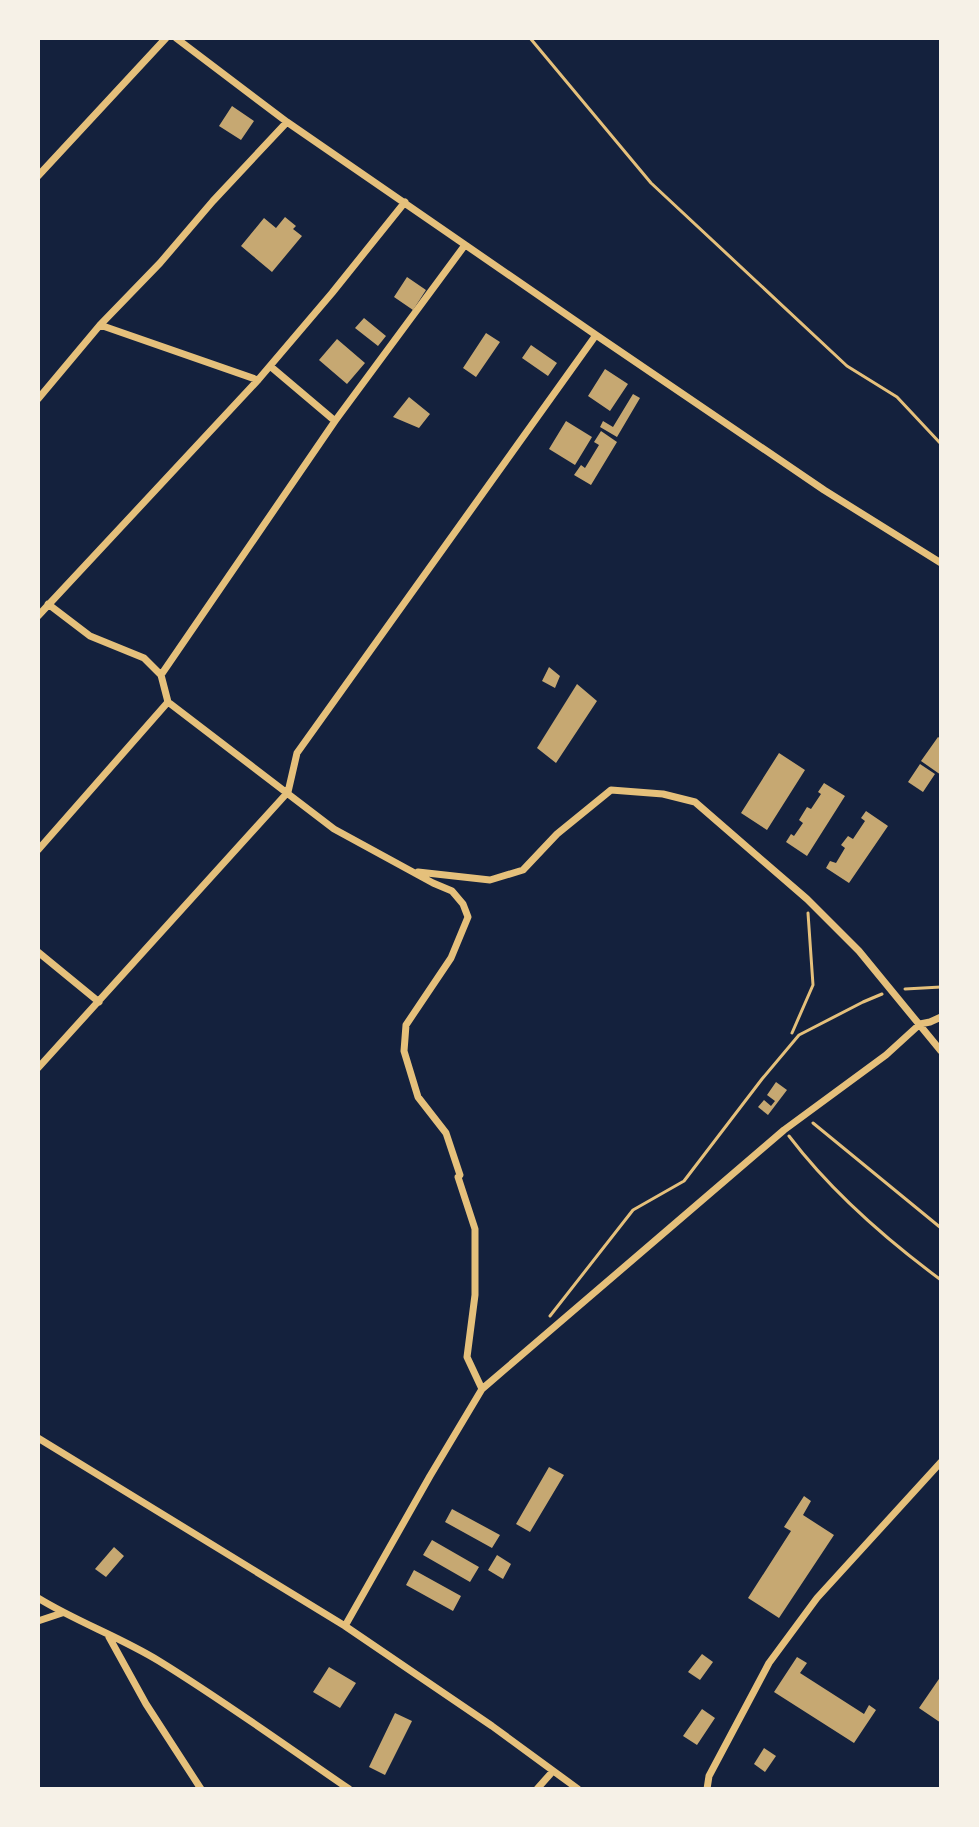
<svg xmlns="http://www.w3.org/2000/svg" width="979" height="1827" font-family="'Roboto Condensed',sans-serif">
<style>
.building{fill:#c6a872}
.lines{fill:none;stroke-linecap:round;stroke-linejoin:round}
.path{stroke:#e5c07b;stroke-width:3}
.minor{stroke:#e5c07b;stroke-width:7}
</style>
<rect width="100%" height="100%" fill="#14213d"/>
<path class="building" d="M232,106L254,121L241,140L219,126Z
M285,217L296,226L293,229L302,236L272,272L241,246L264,218L276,228Z
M407,277L426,290L413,310L394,297Z
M364,318L386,336L378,346L355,328Z
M486,333L500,342L476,377L463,368Z
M337,339L365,363L347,384L319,360Z
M531,345L557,363L548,376L522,358Z
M605,369L628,384L610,411L588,396Z
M633,394L640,398L617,437L600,427L603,421L613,427Z
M409,397L430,414L419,428L393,417Z
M566,421L592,437L575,465L549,449Z
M601,431L617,442L591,485L574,475L581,465L585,468L599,445L594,442Z
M549,667L560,676L555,688L542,681Z
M577,684L597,701L556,763L537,748Z
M938,737L941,739V775L921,761Z
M779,753L805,770L767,830L741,813Z
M920,764L935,774L923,792L908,782Z
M824,783L845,796L807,856L786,842L791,834L794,836L803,823L799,820L807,807L811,809L821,794L818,792Z
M866,811L888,826L849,883L826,868L830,861L836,863L845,848L841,845L848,836L853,839L865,821L861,818Z
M776,1082L787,1090L768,1115L758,1107L764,1100L771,1106L775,1101L767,1095Z
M549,1467L564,1475L530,1532L516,1524Z
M804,1496L811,1501L803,1515L834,1535L779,1618L748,1598L791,1531L784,1527Z
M452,1509L500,1535L492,1548L445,1522Z
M432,1540L479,1567L470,1582L423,1555Z
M114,1547L124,1556L106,1577L95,1569Z
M497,1555L511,1564L503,1579L488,1570Z
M414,1570L461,1596L453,1611L406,1585Z
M702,1654L713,1662L700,1680L688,1672Z
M797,1657L807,1663L800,1673L864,1714L869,1705L876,1710L854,1743L774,1692Z
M329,1667L356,1683L340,1708L313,1692Z
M941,1676V1723L919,1708Z
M702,1709L715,1718L697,1745L683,1736Z
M395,1713L412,1721L385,1775L369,1767Z
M764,1748L776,1756L765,1772L754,1764Z"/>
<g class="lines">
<path class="path" d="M530,38L651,183L847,366L897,397L941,444
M905,989L941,987
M792,1033L813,985L808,913
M813,1123L941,1228
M789,1136C830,1190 887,1240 941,1280
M550,1316L633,1210L684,1181L762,1079L799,1035L863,1002L882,994"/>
<path class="minor" d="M176,38L287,122L596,335L824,490L941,563
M38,176L166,38
M100,325L258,380
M270,366L335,421
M38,399L100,325L160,263L213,201L287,122
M48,604L90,636L144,658L161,675L168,702L334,829L433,883L452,891L463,904L468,917L451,958L406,1025L404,1051L418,1097L446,1133L460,1175L458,1177L475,1229V1295L467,1357L482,1389
M38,616L258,380L332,293L405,202
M161,675L335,421L465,245
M38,850L168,702
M418,872L490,880L523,870L557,834L611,790L663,794L695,802L807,899L859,951L941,1051
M38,952L99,1002
M38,1068L288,792L297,753L596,335
M38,1438L345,1626L492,1726L578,1789
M38,1598C77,1622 120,1637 159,1661C224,1701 286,1746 349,1789
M38,1621L62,1613
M345,1626L430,1476L482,1389L784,1130L886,1055L920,1024L930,1022L941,1017
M109,1637L146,1704L201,1789
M537,1789L553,1771
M707,1789L709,1776L769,1663L817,1598L941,1462"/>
</g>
<rect width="979" height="1827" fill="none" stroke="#f6f1e7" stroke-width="80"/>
</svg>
